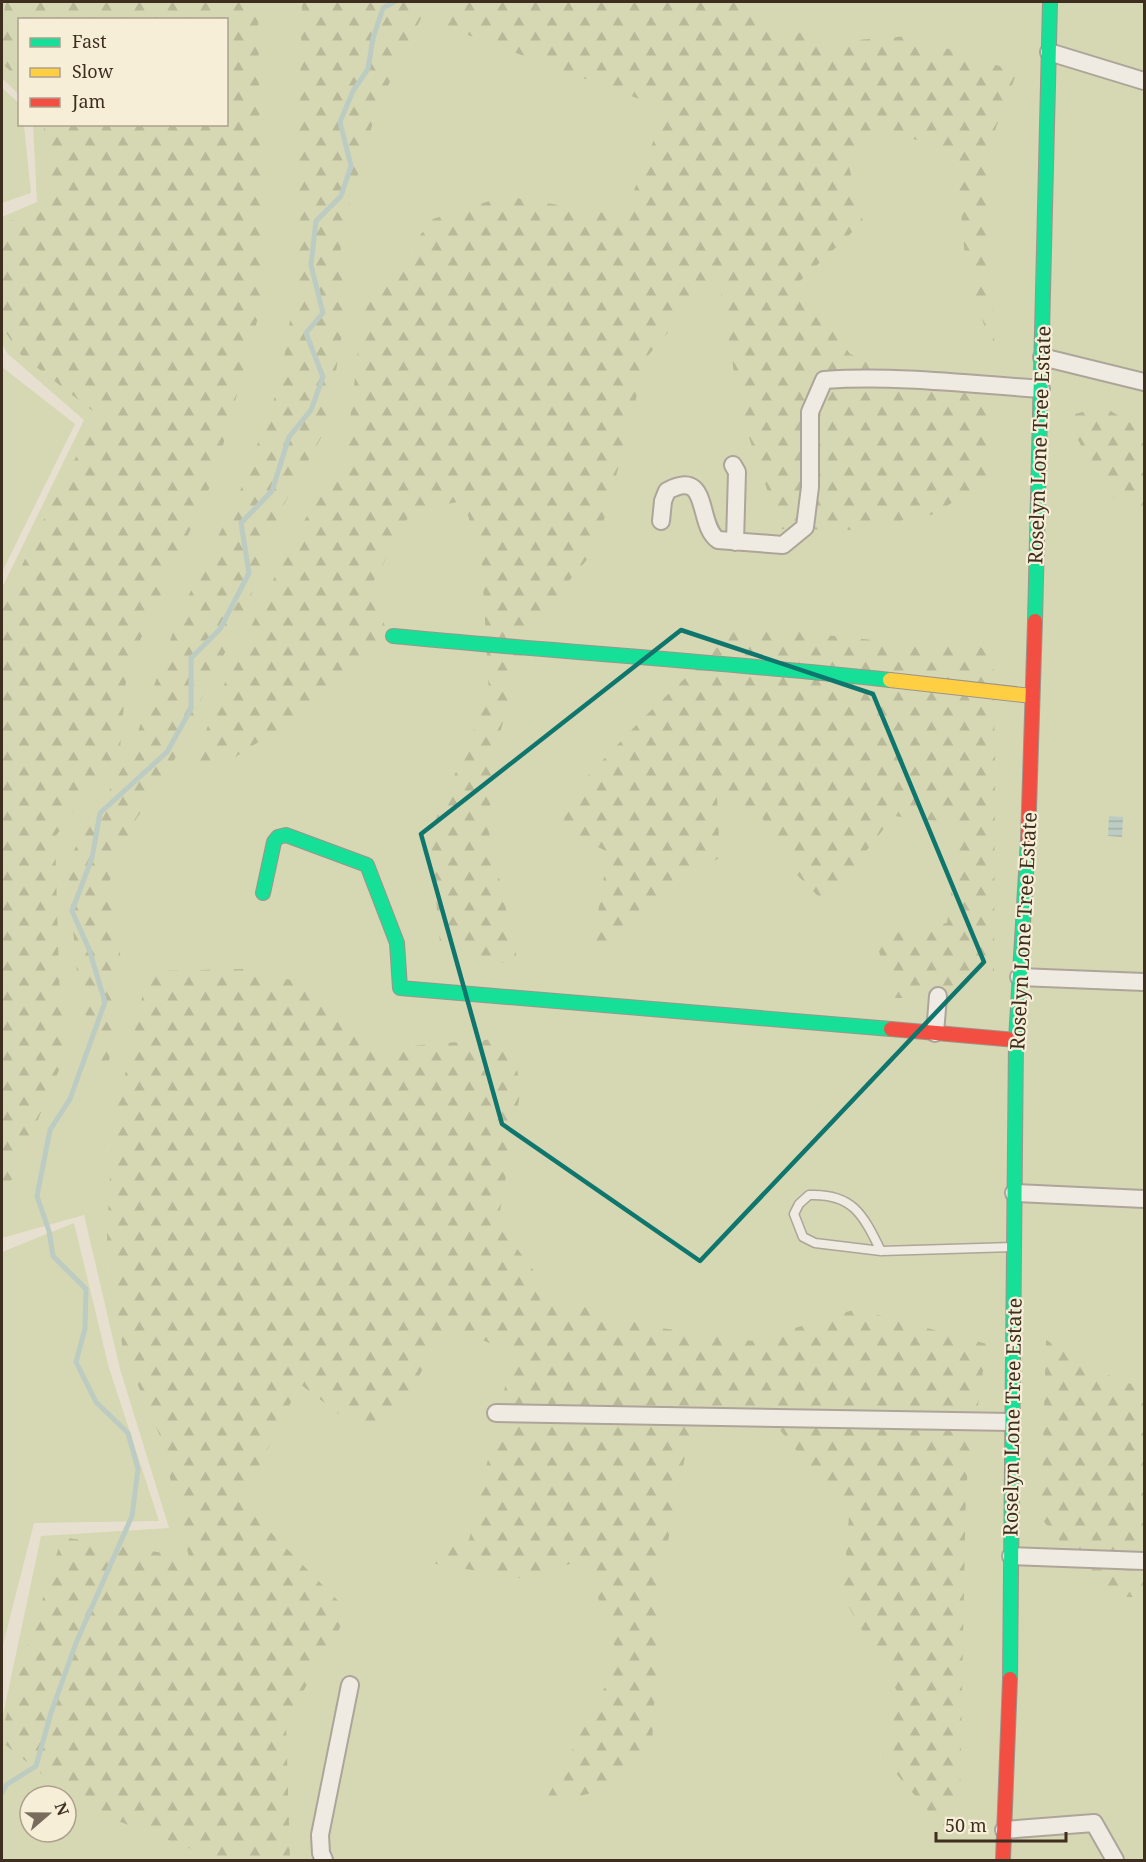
<svg xmlns="http://www.w3.org/2000/svg" width="1146" height="1862" font-family="'Noto Serif',serif">
<style>
.green{fill:#d6d7b3;fill-rule:evenodd}
.forest{fill:url(#forest-firs)}
.water{fill:url(#water-rules)}
.lines{fill:none;stroke-linecap:round;stroke-linejoin:round}
.stream{stroke:#bcccc2;stroke-width:5}
.lane-casing{stroke:#ada599;stroke-width:11}
.street-casing{stroke:#ada599;stroke-width:20}
.fast-casing{stroke:#9c958a;stroke-width:16}
.slow-casing{stroke:#9c958a;stroke-width:16}
.jam-casing{stroke:#9c958a;stroke-width:16}
.lane{stroke:#efebe3;stroke-width:8}
.street{stroke:#efebe3;stroke-width:16}
.fast{stroke:#16e098;stroke-width:14}
.slow{stroke:#ffcf43;stroke-width:14}
.jam{stroke:#f24e42;stroke-width:14}
.marked{fill:none;stroke:#0f766e;stroke-width:4.5;stroke-linejoin:round}
.labels{text-anchor:middle;dominant-baseline:central;stroke-width:4.5;stroke-linejoin:round;paint-order:stroke}
.street-label{font-size:20px;fill:#3d2e20;stroke:#f7eed8}
</style>
<defs>
<pattern id="forest-firs" width="22" height="20" patternUnits="userSpaceOnUse" patternTransform="scale(1.5)"><rect width="22" height="20" fill="#d6d7b3"/><path d="M5 1l3.5 6h-7zM16 11l3.5 6h-7z" fill="#b9b99a"/></pattern>
<pattern id="water-rules" width="6" height="5" patternUnits="userSpaceOnUse" patternTransform="scale(1.5)"><rect width="6" height="5" fill="#bcccc2"/><path d="M0 2.5h6" fill="none" stroke="#a2b0a6"/></pattern>
</defs>
<rect width="100%" height="100%" fill="#e7e0d1"/>
<path class="green" d="M2,2H1144V1860H2V1720L41,1536L169,1528L120,1369L84,1215L2,1238V588L84,420L8,354L2,344V217L37,202L33,125L226,124V20H20L19,95L2,78ZM30,1796H66V1832H30Z
M2,88L19,103L20,124L24,125L31,193L2,203Z
M2,367L75,424L2,572V366Z
M74,1223L109,1368L159,1521L34,1523L2,1649V1252Z"/>
<path class="forest" d="M6,2H258L262,303L214,478L127,669L120,749L55,837L59,978L65,1056L13,1178L2,1194V607L61,484L99,416L21,355L2,327V225L5,222L48,210L44,125L226,124V20H20L19,80L2,63V24Z
M302,2H429L377,108L340,238L345,316L327,427L277,517L244,616L206,689L168,774L136,819L109,882L121,960L107,1078L79,995L67,862L129,757L179,615L239,494L280,383L295,289Z
M446,2H751L760,20L829,42L910,36L1017,72L986,154L995,358L966,270L956,153L883,129L846,155L863,222L800,281L850,354L987,399V479L935,514L854,530L781,529L741,415L718,275L645,359L630,425L596,549L530,627L496,747L488,828L519,968L440,943L430,833L489,694L482,566L464,501L412,510L369,590L390,637L329,696L214,771L191,769L226,680L293,538L346,456L363,307L433,219L505,196L624,216L666,109L436,23Z
M1104,407L1144,431V514L1105,493L1066,416Z
M740,626L920,645L993,648L995,760L994,971L931,998H892L875,937L947,923L961,824L894,816L825,903L793,871L762,818L717,796L720,857L672,891L641,906L627,939L589,967L608,852L545,821L642,719Z
M243,969L313,985L381,1048L510,1038L521,1088L498,1223L554,1298L647,1326L753,1341L856,1309L987,1344L966,1486L959,1847L882,1757L898,1693L843,1597L849,1516L779,1429L696,1402L661,1576L652,1744L601,1791L544,1804L619,1660L585,1559L524,1579L418,1561L469,1540L513,1353L447,1325L408,1396L374,1441L300,1384L241,1502L349,1612L286,1721L290,1860H220L84,1808L2,1742V1730L62,1537L189,1557L160,1436L123,1351L107,1240L112,1133L148,971Z
M1046,1340L1116,1379L1144,1388V1597H1106L1041,1518Z"/>
<path class="water" d="M1109,816L1123,817L1122,837L1108,836Z"/>
<g class="lines">
<path class="stream" d="M2,1793L6,1785L36,1766L51,1713L76,1643L132,1516L138,1469L128,1433L96,1402L76,1362L85,1329L86,1289L53,1256L49,1231L37,1196L50,1130L70,1099L105,1002L89,949L72,911L92,858L100,813L167,752L191,709V658L220,629L249,573L241,523L272,491L289,437L311,410L323,377L306,333L323,313L311,265L316,221L341,196L351,166L340,122L353,91L368,69L373,38L383,8L394,2"/>
<defs>
<path id="lane" d="M881,1251C863,1215 853,1193 809,1195L799,1204L794,1214L803,1237L815,1243L881,1251L1013,1247"/>
<path id="street" d="M1049,52L1144,81
M1042,357L1144,382
M733,465L737,472L735,542
M661,521L663,501L667,491C711,467 696,525 718,540L783,545L805,527L810,487V412L824,380C896,375 969,384 1041,389
M1019,977L1144,982
M935,1033L938,996
M1014,1193L1144,1199
M496,1413L1012,1422
M1011,1556L1144,1561
M1004,1830L1094,1823L1115,1860
M324,1860L321,1853L320,1835L350,1685"/>
<path id="fast" d="M1035,621L1050,2
M393,636C559,652 725,662 890,680
M263,893L274,842L278,837L286,835L367,865L397,943L400,988L891,1029
M1010,1679L1016,1040L1028,840"/>
<path id="slow" d="M890,680L1032,696"/>
<path id="jam" d="M1028,840L1035,621
M891,1029L1016,1040
M1003,1860L1010,1679"/>
</defs>
<use href="#lane" class="lane-casing"/>
<use href="#street" class="street-casing"/>
<use href="#fast" class="fast-casing"/>
<use href="#slow" class="slow-casing"/>
<use href="#jam" class="jam-casing"/>
<use href="#lane" class="lane"/>
<use href="#street" class="street"/>
<use href="#fast" class="fast"/>
<use href="#slow" class="slow"/>
<use href="#jam" class="jam"/>
</g>
<path class="marked" d="M681,630L873,694L984,962L700,1261L502,1124L421,834Z"/>
<g class="labels">
<g class="street-label">
<text transform="translate(1039 445) rotate(-88)">Roselyn Lone Tree Estate</text>
<text transform="translate(1023 931) rotate(-87)">Roselyn Lone Tree Estate</text>
<text transform="translate(1012 1417) rotate(-89)">Roselyn Lone Tree Estate</text>
</g>
</g>
<rect width="1146" height="1862" fill="none" stroke="#3d2e20" stroke-width="6"/>
<rect x="18" y="18" width="210" height="108" fill="#f7eed8" stroke="#ada18e" stroke-width="1.5"/>
<rect x="30" y="38" width="30" height="9" fill="#16e098" stroke="#ada18e" stroke-width="1.5"/>
<text x="72" y="48" font-size="18" fill="#3d2e20">Fast</text>
<rect x="30" y="68" width="30" height="9" fill="#ffcf43" stroke="#ada18e" stroke-width="1.5"/>
<text x="72" y="78" font-size="18" fill="#3d2e20">Slow</text>
<rect x="30" y="98" width="30" height="9" fill="#f24e42" stroke="#ada18e" stroke-width="1.5"/>
<text x="72" y="108" font-size="18" fill="#3d2e20">Jam</text>
<g transform="translate(48 1814) rotate(70)"><circle r="28" fill="#f7eed8" stroke="#ada18e" stroke-width="1.5"/>
<path d="M0-4.5L10 22L0 15L-10 22Z" fill="#786c5e"/>
<text y="-9" font-size="16" font-weight="bold" text-anchor="middle" fill="#3d2e20">N</text>
</g>
<path d="M936 1832v9h130v-9" fill="none" stroke="#3d2e20" stroke-width="3"/>
<text x="945" y="1832" font-size="18" fill="#3d2e20" stroke="#f7eed8" stroke-width="4.5" paint-order="stroke">50 m</text>
</svg>
